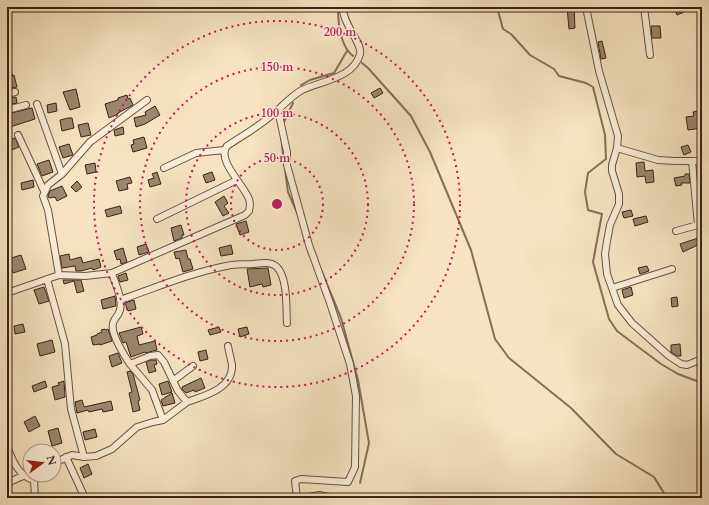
<svg xmlns="http://www.w3.org/2000/svg" width="709" height="505" font-family="Cardo,serif">
<style>
.lines{fill:none;stroke-linecap:round;stroke-linejoin:round}
.stream{stroke:#856e59;stroke-width:2}
.building{fill:#9c866e;stroke:#3a2215}
.minor-casing{stroke:#695240;stroke-width:8}
.minor{stroke:#faedd7;stroke-width:6}
.ring{fill:none;stroke:#c2185b;stroke-width:2;stroke-dasharray:2 4}
.centre{fill:#c2185b;stroke:#faedd7;stroke-width:2}
.ring-label{font-size:12px;text-anchor:middle;font-weight:bold;fill:#c2185b;stroke:#faedd7;stroke-width:3;stroke-linejoin:round;paint-order:stroke}
</style>
<rect width="100%" height="100%" fill="#f7e3c1"/>
<filter id="stains"><feTurbulence type="fractalNoise" baseFrequency=".005" numOctaves="4"/><feColorMatrix values="0 0 0 0 .2 0 0 0 0 .09 0 0 0 0 .02 0 0 0 .5 -.17"/></filter>
<radialGradient id="worn" r=".72"><stop offset=".6" stop-color="#630" stop-opacity="0"/><stop offset="1" stop-color="#630" stop-opacity=".3"/></radialGradient>
<g class="lines">
<path class="stream" d="M338,7C338,23 340,46 353,56
M497,7L503,29L511,34L530,55L554,69L559,76L586,83L593,87L605,135L606,159L588,173L585,192L588,210L602,214L593,262L609,319L617,331L661,364L678,374L702,383
M362,63L368,68L411,116L430,152L471,250L495,339L509,358L571,408L616,454L654,477L667,498
M301,85L310,80L334,73L347,51
M283,124L293,103
M281,136L284,163
M285,169L288,192L298,215
M322,272L341,318L358,380L369,443L360,483"/>
</g>
<path class="building" d="M567,7H574L575,28L569,29Z
M674,7H682L684,12L677,15Z
M651,26H660L661,38H652Z
M602,41L606,58L601,59L598,42Z
M7,63L13,76L14,75L17,87L7,89Z
M380,88L383,93L374,98L371,93Z
M76,89L80,107L70,110L63,92Z
M127,95L128,99L130,98L133,105L118,113V114L109,118L105,104L118,100V98Z
M16,97L17,103L7,105V99Z
M56,103L57,111L48,113L47,105Z
M155,106L160,115L145,124L136,127L134,118L146,115L145,112Z
M32,108L35,119L7,128V114Z
M699,111L702,128L688,130L686,117L694,116L693,112Z
M68,118H72L74,128L62,131L60,120Z
M88,123L91,135L81,137L78,125Z
M123,127L124,134L115,136L114,130Z
M144,137L147,148L133,152L131,145L134,144L133,140Z
M15,138L19,147L9,151L7,141Z
M69,144L73,155L63,158L59,147Z
M688,145L691,152L684,155L681,147Z
M49,160L53,172L42,176L37,164Z
M644,162L645,171L653,170L654,182L646,183L645,176L637,177L636,163Z
M95,163L96,172L87,174L85,165Z
M157,172L161,184L150,187L148,180L154,178L152,174Z
M212,172L215,180L206,183L203,175Z
M685,174H689L690,183H681L682,185L676,186L674,178L685,176Z
M130,177L132,183L127,184L128,189L119,191L116,181Z
M33,180L34,187L22,190L21,183Z
M77,181L82,187L76,192L71,187Z
M62,186L67,196L57,201L55,197L49,198L48,196L50,191Z
M224,196L228,203L224,206L229,213L223,216L215,202Z
M120,206L122,213L107,217L105,210Z
M631,210L633,216L624,218L622,212Z
M646,216L648,222L635,226L633,219Z
M246,221L249,232L240,235L236,224Z
M181,225L184,235H182V238L174,241L171,228Z
M698,238L700,244L683,252L680,244Z
M146,244L149,252L139,255L137,247Z
M231,245L233,254L221,256L219,248Z
M123,248L127,262L121,264L120,259L117,260L114,251Z
M186,250L188,259H190L193,269L183,272L179,258L176,259L174,252Z
M69,254L70,260L81,257L83,263L99,259L101,267L93,270L92,268L81,271H76L75,266L62,268L60,256Z
M21,255L26,269L13,273L8,259Z
M647,266L649,271L640,274L638,268Z
M268,268L271,285L263,287L262,284L250,287L247,269Z
M126,273L128,280L120,282L118,276Z
M63,280H81L84,291L77,293L74,281L64,284Z
M44,287L49,301L39,304L34,290Z
M631,287L633,295L624,298L622,290Z
M115,296L116,306L103,309L101,300Z
M677,297L678,306L672,307L671,298Z
M134,300L136,309L128,311L125,303Z
M23,324L25,332L15,334L14,326Z
M141,327L143,334L137,336L139,345L155,341L157,350L146,353L145,352L131,357L126,342L123,343L119,333Z
M219,327L221,332L210,335L208,330Z
M247,327L249,334L240,337L238,329Z
M105,329L106,330L108,329L112,341L100,345V344L93,345L91,337L97,335V334L102,332L101,330Z
M52,340L55,352L40,356L37,344Z
M680,344L681,356H677L671,352V345Z
M206,350L208,359L200,361L198,352Z
M118,353L122,363L112,367L109,356Z
M151,360H156L157,364L154,365L156,371L149,373L146,362Z
M130,371L133,374L140,400L138,401L140,410L133,412L129,393L132,392L127,372Z
M201,378L205,388L195,392L194,390L186,393L182,389V387Z
M45,381L47,387L34,392L32,386Z
M64,381L65,397L55,400L52,387L59,385L58,383Z
M168,381L172,392L162,395L159,384Z
M172,393L175,403L163,406L161,400Z
M82,400L84,407L111,401L113,410L103,412L102,409L89,412L88,410L77,413L75,402Z
M35,416L40,426L29,432L24,422Z
M58,428L62,443L52,446L48,431Z
M95,429L97,437L85,440L83,432Z
M88,464L92,474L84,478L80,468Z"/>
<g class="lines">
<defs>
<path id="minor" d="M586,7L599,71L618,136L617,148L612,165V171L619,194V204L610,225L607,241L605,254L607,274L618,305L632,323L669,356L681,364L687,365L697,361L702,362
M644,7L650,55
M7,94L15,92
M37,104L62,174L48,185L43,196L48,210L59,275
M7,110L26,105
M278,110L287,152V165L309,245L330,303L350,364L356,396L355,467L348,482L301,479L295,481L297,498
M18,135L44,191
M617,148L658,160L675,161H702
M164,168L196,153L224,150
M62,174L90,142L147,100
M157,219L237,180
M676,231L698,225L692,161
M112,273C115,284 123,298 120,310C118,318 111,319 113,330C115,340 124,355 130,364L150,356L158,355L164,362L178,391L187,402C204,396 233,389 232,365C231,359 229,352 228,346
M47,279L65,344L71,409L84,457
M612,288L672,269
M7,293L59,275L85,276L112,273L245,215L249,211C250,207 250,202 249,199C244,185 216,160 227,146C242,136 258,127 272,115C282,107 291,96 302,90C321,81 354,78 360,54C363,43 342,24 343,7
M120,300C155,288 190,273 226,266C234,264 244,264 253,264C261,263 271,261 277,267C288,279 286,308 287,323
M130,364L152,390L163,420
M174,380L193,366
M7,446C12,460 19,477 34,480
M66,457L85,498
M54,463L72,455L84,457L96,456L112,449L137,427L153,422L163,420L187,402
M7,483L23,476
M35,498L34,480L38,475
M303,498L319,495L333,498"/>
</defs>
<use href="#minor" class="minor-casing"/>
<use href="#minor" class="minor"/>
</g>
<g class="ring">
<circle cx="277" cy="204" r="46"/>
<circle cx="277" cy="204" r="91"/>
<circle cx="277" cy="204" r="137"/>
<circle cx="277" cy="204" r="183"/>
</g>
<circle cx="277" cy="204" r="6" class="centre"/>
<g class="ring-label">
<text x="340" y="36">200 m</text>
<text x="277" y="71">150 m</text>
<text x="277" y="117">100 m</text>
<text x="277" y="162">50 m</text>
</g>
<rect width="709" height="505" fill="none" stroke="#f7e3c1" stroke-width="24"/>
<rect x="8" y="8" width="693" height="489" fill="none" stroke="#3a2215" stroke-width="2"/>
<rect x="12" y="12" width="685" height="481" fill="none" stroke="#3a2215"/>
<g transform="translate(42 463) rotate(75)"><circle r="19" fill="#faedd7" stroke="#ad9c89"/>
<path d="M0-3L7 15L0 10L-7 15Z" fill="#8f2418"/>
<text y="-6" font-size="11" font-weight="bold" text-anchor="middle" fill="#3a2215">N</text>
</g>
<rect width="100%" height="100%" filter="url(#stains)"/>
<rect width="100%" height="100%" fill="url(#worn)"/>
</svg>
